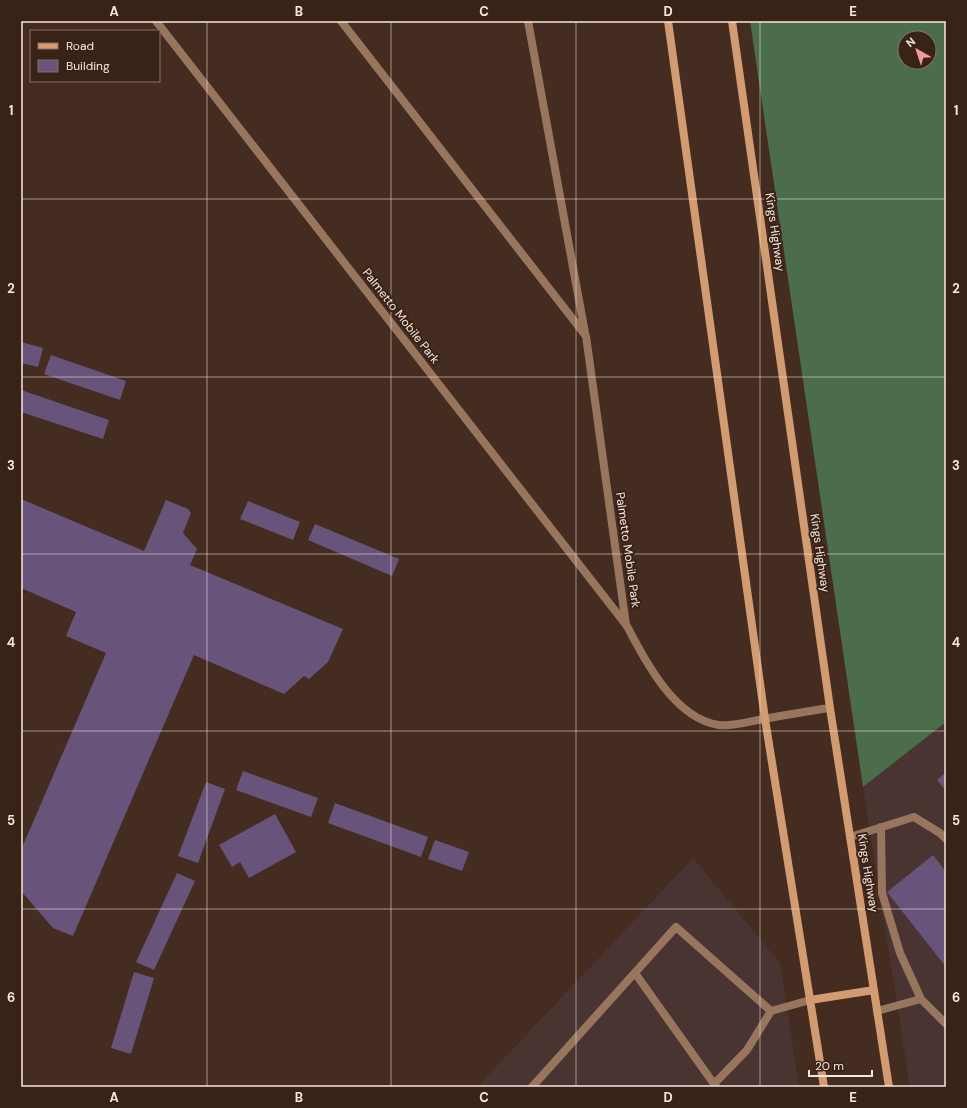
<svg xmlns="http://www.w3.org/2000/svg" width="967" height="1108" font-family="'DM Sans',sans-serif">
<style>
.commercial{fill:#493432}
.forest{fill:#4b6d4c;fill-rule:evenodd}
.building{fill:#68537a}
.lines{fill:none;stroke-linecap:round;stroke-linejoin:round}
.lane{stroke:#98765d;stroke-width:8}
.street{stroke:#98765d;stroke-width:8}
.secondary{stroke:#d29b72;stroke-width:8}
.grid{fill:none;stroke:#f7e7e0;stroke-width:1;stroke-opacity:0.55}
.labels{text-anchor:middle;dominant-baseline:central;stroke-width:4;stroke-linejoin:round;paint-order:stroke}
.street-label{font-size:12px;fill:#f7e7e0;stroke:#392216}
.neatline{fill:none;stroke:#f7e7e0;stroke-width:1.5}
.grid-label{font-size:13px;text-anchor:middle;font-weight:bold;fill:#f7e7e0}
</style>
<rect width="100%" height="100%" fill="#442c20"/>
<path class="commercial" d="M946,722V1087H910L863,787Z
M693,858L780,963L799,1087H477Z"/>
<path class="forest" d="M750,21H946V722L863,787ZM905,38H929V62H905Z"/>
<path class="building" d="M21,342L43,348L38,367L21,363Z
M51,355L126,381L120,400L44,374Z
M21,390L109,420L103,439L21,412Z
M21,499L144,551L166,500L188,509L191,513L183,533L197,549L190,565L343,629L328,662L309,679L304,676L284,694L194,655L73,936L53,928L21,891V850L106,653L66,636L76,612L21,588Z
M248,501L300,522L293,540L240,519Z
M315,524L399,559L392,576L308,540Z
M243,771L318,798L311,817L236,790Z
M946,772V791L937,780Z
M206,782L225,789L198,863L178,856Z
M335,803L428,837L421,857L328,823Z
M275,814L296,852L249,878L240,862L232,867L219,845Z
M435,840L469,852L462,871L428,859Z
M933,855L946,872V967L887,892Z
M177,873L195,881L154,970L136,962Z
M134,972L154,978L131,1054L111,1048Z"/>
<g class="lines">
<path class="lane" d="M881,827L882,893L900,953L921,999
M850,837L914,817L940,833L946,839
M635,973L714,1084
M877,1011L921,999L946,1024
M532,1087L676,927L771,1011
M716,1087L714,1084L747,1050L771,1011L810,1000"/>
<path class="street" d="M156,21L627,626C645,661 675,719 719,725C732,727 751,721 764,719C786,715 808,711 830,708
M341,21L586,336L626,625
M528,21L585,333"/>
<path class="secondary" d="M668,21L765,719L824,1087
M732,21L830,708L889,1087
M810,1000L874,990"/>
</g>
<path class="grid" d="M207,21V1087M391,21V1087M576,21V1087M760,21V1087M21,199H946M21,377H946M21,554H946M21,731H946M21,909H946"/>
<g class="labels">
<g class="street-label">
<text transform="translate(775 232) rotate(82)">Kings Highway</text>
<text transform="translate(401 316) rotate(52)">Palmetto Mobile Park</text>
<text transform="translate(628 550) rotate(82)">Palmetto Mobile Park</text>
<text transform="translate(820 553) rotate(82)">Kings Highway</text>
<text transform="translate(868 873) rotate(81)">Kings Highway</text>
</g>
</g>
<rect width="967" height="1108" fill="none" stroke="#392216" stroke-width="44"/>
<rect x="30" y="30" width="130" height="52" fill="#392216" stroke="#857167"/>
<rect x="38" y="43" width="20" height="6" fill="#d29b72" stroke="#857167"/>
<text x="66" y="50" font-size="12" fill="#f7e7e0">Road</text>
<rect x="38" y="60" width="20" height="12" fill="#68537a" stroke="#857167"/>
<text x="66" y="70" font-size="12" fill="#f7e7e0">Building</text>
<g transform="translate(917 50) rotate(321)"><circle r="19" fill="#392216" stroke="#857167"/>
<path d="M0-3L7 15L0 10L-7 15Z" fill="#f49aa0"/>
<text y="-6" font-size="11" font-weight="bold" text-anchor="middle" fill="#f7e7e0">N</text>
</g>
<path d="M809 1070v6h63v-6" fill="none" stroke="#f7e7e0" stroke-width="2"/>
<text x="815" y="1070" font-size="12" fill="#f7e7e0" stroke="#392216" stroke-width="3" paint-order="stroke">20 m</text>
<rect x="22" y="22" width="923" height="1064" class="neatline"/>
<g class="grid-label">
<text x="114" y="16">A</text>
<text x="299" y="16">B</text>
<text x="484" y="16">C</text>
<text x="668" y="16">D</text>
<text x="853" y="16">E</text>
<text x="11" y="115">1</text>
<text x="956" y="115">1</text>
<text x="11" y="293">2</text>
<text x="956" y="293">2</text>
<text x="11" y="470">3</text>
<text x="956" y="470">3</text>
<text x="11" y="647">4</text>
<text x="956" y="647">4</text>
<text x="11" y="825">5</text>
<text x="956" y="825">5</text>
<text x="11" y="1002">6</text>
<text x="956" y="1002">6</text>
<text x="114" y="1102">A</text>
<text x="299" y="1102">B</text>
<text x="484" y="1102">C</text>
<text x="668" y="1102">D</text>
<text x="853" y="1102">E</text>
</g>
</svg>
